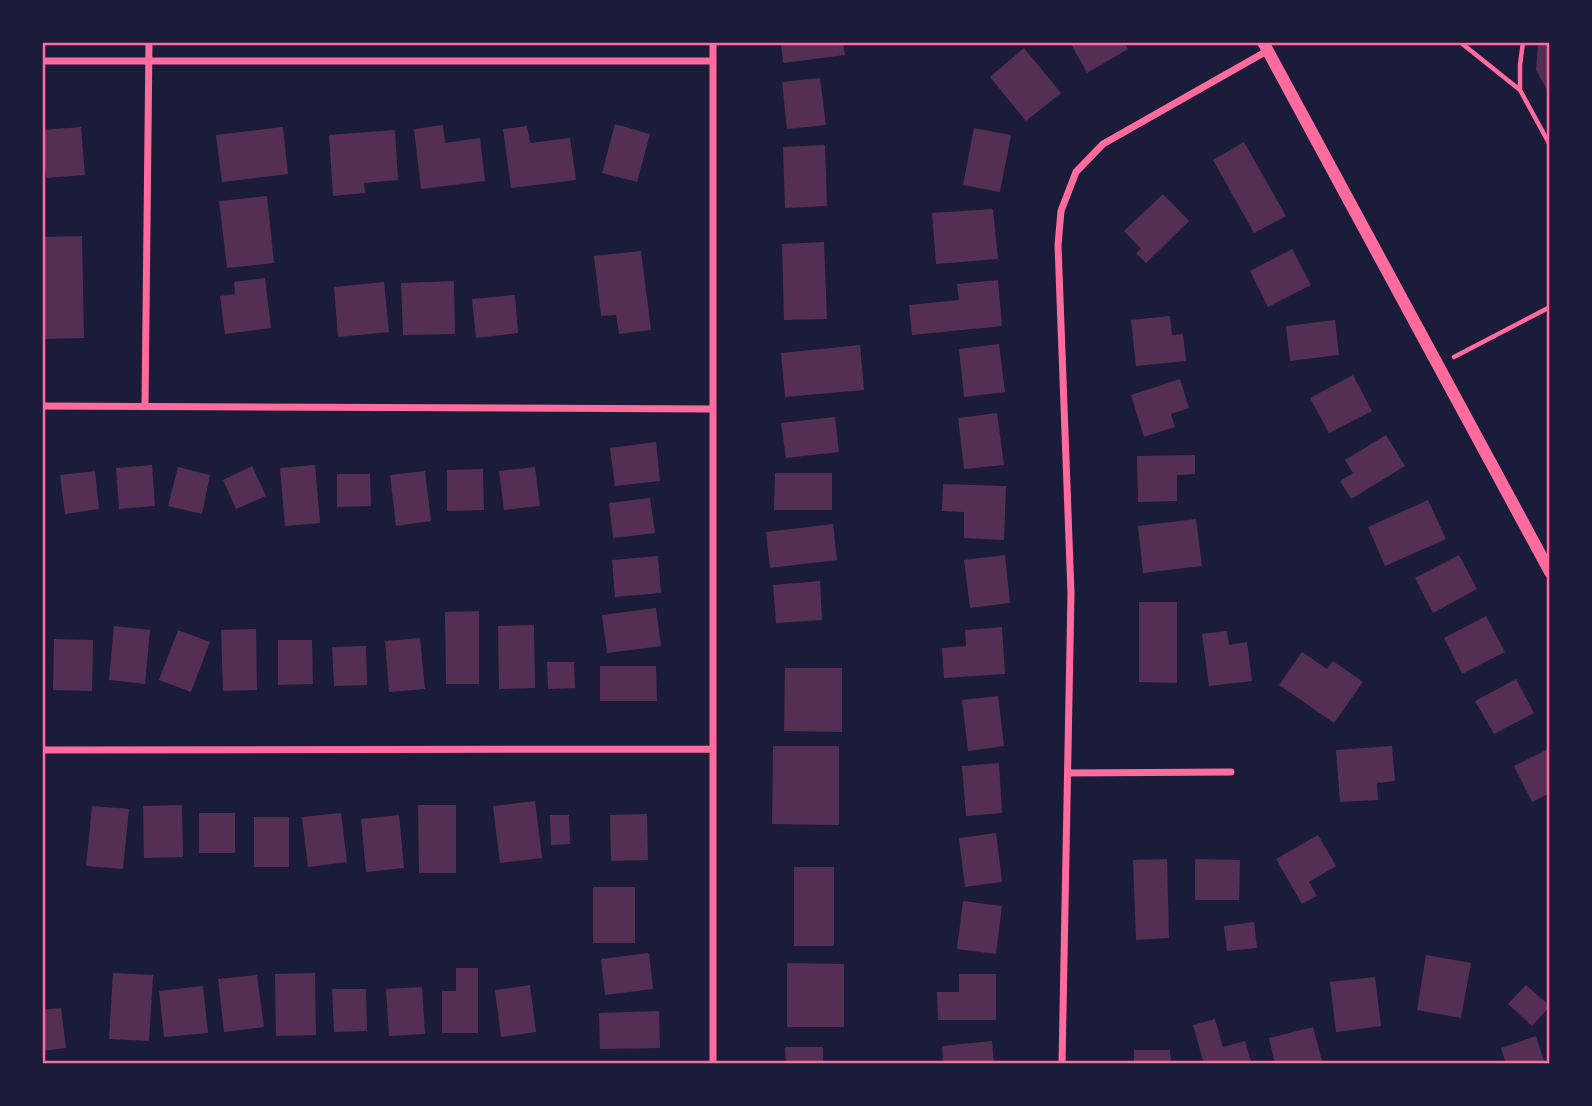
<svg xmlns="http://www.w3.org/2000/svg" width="1592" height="1106" font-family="'Fira Sans Condensed',sans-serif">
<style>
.building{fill:#542f53}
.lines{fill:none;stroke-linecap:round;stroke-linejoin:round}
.path{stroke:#ff6b9d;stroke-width:4.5}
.minor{stroke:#ff6b9d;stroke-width:7}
.tertiary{stroke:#ff6b9d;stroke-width:12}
.neatline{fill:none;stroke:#ff6b9d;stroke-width:2.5}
</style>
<rect width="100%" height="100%" fill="#1b1b3a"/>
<path class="building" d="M781,42H843L845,55L783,63Z
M1070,42H1124L1128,49L1087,73Z
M1541,42H1550V95L1536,70L1538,46Z
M1024,48L1061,93L1026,121L990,77Z
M820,78L826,125L787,129L782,82Z
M615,124L650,134L637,182L602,173Z
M443,125L445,143L480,138L485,181L421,189L414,129Z
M527,126L530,143L570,138L576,180L511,188L503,129Z
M81,127L85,175L46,178L42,130Z
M283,127L288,174L222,182L216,135Z
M974,128L1011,135L1000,192L963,185Z
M395,130L398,180L364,183L365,193L333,196L329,135Z
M1244,142L1286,216L1254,233L1213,160Z
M825,145L827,206L785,208L783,147Z
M1163,194L1189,221L1146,263L1136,253L1141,249L1124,231Z
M267,196L274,263L227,268L219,201Z
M993,209L998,259L936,264L932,213Z
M82,236L84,338L43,339L42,237Z
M824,242L827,319L784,320L782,244Z
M1292,249L1311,285L1268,307L1250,271Z
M641,251L651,330L619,334L616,315L601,316L594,256Z
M265,278L271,328L225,334L220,296L235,294L234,282Z
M998,280L1002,326L912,335L909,305L959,300L957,284Z
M454,281L455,334L403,335L401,283Z
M384,282L389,332L338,337L334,287Z
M515,295L518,333L476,338L472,299Z
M1170,316L1172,335L1183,334L1186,361L1136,366L1131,320Z
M1335,320L1339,355L1290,361L1286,326Z
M999,344L1005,392L964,397L959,349Z
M860,345L864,390L785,397L781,353Z
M1353,375L1372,411L1329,433L1310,398Z
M1180,379L1189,408L1171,414L1175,427L1144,437L1131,395Z
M997,413L1004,465L964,469L958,418Z
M835,417L839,452L786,458L781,423Z
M1386,435L1405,466L1351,499L1340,481L1353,473L1345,460Z
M656,442L660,481L615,486L610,448Z
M1195,455V474L1177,475V501L1138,502L1137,456Z
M152,465L155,506L119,509L116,468Z
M315,465L320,523L285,526L280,468Z
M252,466L266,496L236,509L223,480Z
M178,467L210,475L202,514L168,506Z
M535,467L540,506L504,510L499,471Z
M483,469L484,510L447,511V470Z
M95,471L99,509L65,514L60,475Z
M425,471L431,521L396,526L390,475Z
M775,473H832V510H774Z
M337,474H370L371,506L337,507Z
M943,484L1006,486L1004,540L964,538V512L942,511Z
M650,498L655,533L613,538L609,503Z
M1428,500L1446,539L1385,566L1368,527Z
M1196,519L1202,566L1143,573L1138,526Z
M833,524L837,560L770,568L766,532Z
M1005,555L1010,603L970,608L964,560Z
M1459,555L1477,589L1433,613L1415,578Z
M658,556L661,593L615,597L612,560Z
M820,581L822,620L776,623L773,585Z
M1139,602H1177V683L1139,682Z
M656,608L661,646L607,653L602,615Z
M479,611V684H446L445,612Z
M1486,616L1505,652L1462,674L1444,638Z
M534,625L535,688L499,689L498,626Z
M114,626L150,630L145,684L109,680Z
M1002,627L1005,674L944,678L942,648L966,646L965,630Z
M256,629L257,690L223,691L221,630Z
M178,630L210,642L191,692L159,680Z
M1227,631L1229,645L1247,642L1252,681L1209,686L1202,634Z
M420,638L425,689L389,692L385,641Z
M54,639L93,640L92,691L53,690Z
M278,640H312L313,684L278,685Z
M366,646L367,685L334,686L332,647Z
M1302,652L1327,669L1333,661L1363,682L1334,723L1279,685Z
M547,662H574L575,688L548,689Z
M600,666H656L657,701H600Z
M785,668H842V732L784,731Z
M1516,679L1534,713L1494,734L1475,701Z
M998,696L1004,746L968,751L962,700Z
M773,746H839V825L772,824Z
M1392,746L1395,781L1377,783L1378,800L1340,802L1336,750Z
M1550,748V793L1532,802L1514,766Z
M999,763L1002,813L966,816L962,766Z
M535,801L542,858L500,863L493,806Z
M182,805L183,857L144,858L143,806Z
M418,805H456V873H419Z
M92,806L129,809L123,869L86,866Z
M199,813H235V853H199Z
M341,813L347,862L308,867L302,817Z
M647,814L648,860L611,861L610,815Z
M399,815L404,868L366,872L361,819Z
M550,815H569L570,844L551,845Z
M254,817H289V867H254Z
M996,833L1002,882L965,887L959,838Z
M1318,835L1336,866L1309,882L1317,896L1302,904L1276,859Z
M1167,859L1169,938L1136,940L1133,860Z
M1195,859L1240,860L1239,900H1195Z
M794,867H834V946H794Z
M593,887H635V943H593Z
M963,901L1002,906L996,954L957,949Z
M1254,922L1257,948L1227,951L1224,926Z
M649,953L653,989L605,995L601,959Z
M1426,955L1471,963L1461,1018L1417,1010Z
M787,963L844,964V1027H787Z
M456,968H478V1033H442V991H456Z
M113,973L153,975L149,1041L109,1039Z
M315,973L316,1035L276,1036L275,974Z
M959,974H996V1020H938L937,992H959Z
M257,975L264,1027L224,1032L218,979Z
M1375,977L1381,1026L1336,1032L1330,982Z
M530,985L536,1032L501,1037L495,990Z
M1526,985L1550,1006L1532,1026L1508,1004Z
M203,986L208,1033L164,1037L159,991Z
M422,987L425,1034L389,1036L386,989Z
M332,989H366L367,1031L334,1032Z
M61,1008L66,1048L42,1051V1010Z
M659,1011L660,1048L600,1049L599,1013Z
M1215,1019L1223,1047L1245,1041L1252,1064H1204L1193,1025Z
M1313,1027L1322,1061L1310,1064H1275L1269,1038Z
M1536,1036L1545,1064H1506L1501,1048Z
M992,1041L994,1064H943L942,1046Z
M785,1047H823V1064H786Z
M1134,1050H1170L1171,1064H1134Z"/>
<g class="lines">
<path class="path" d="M1460,42L1520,90L1550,145
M1520,90V65L1523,42
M1454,357L1550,307"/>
<path class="minor" d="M713,42V1064
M42,61H713
M42,406L712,409
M145,406L149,42
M42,750L713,749
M1068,773L1231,772
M1062,1064L1071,593L1058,245L1061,211L1076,172L1103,144L1267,51"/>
<path class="tertiary" d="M1263,42L1550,572"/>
</g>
<rect width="1592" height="1106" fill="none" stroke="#1b1b3a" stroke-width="88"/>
<rect x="44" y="44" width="1504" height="1018" class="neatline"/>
</svg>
